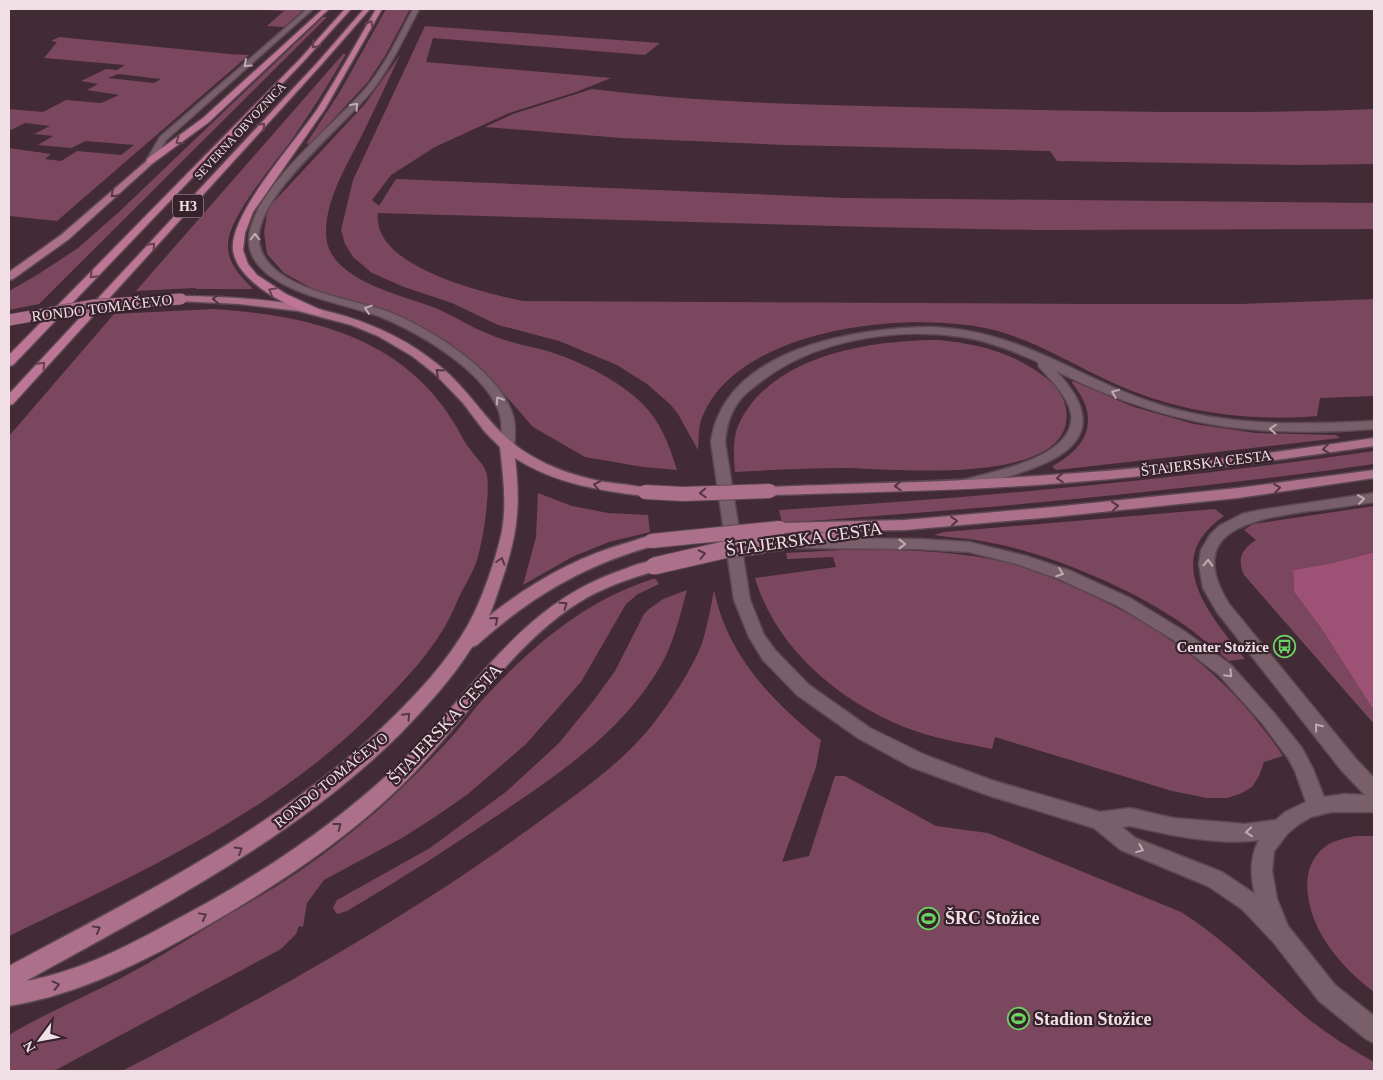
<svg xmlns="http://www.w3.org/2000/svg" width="1383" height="1080" font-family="Georgia,serif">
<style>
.green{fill:#7b475e;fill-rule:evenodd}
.forest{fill:#9d5275}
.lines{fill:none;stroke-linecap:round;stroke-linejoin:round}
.minor-casing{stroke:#5c4851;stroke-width:3}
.tertiary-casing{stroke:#5c4851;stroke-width:3}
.primary-casing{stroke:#5c4851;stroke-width:3}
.trunk-casing{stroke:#5c4851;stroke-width:3}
.minor{fill:#795f69;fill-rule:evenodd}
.tertiary{fill:#795f69;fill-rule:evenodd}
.primary{fill:#ad708b;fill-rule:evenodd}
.trunk{fill:#be7696;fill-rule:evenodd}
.primary-bridge-far2-casing{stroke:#5c4851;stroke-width:12;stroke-linecap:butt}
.primary-bridge-far1-casing{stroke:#5c4851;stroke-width:16;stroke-linecap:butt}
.primary-bridge-casing{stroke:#5c4851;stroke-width:19;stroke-linecap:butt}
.primary-bridge-far2{stroke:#ad708b;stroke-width:11}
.primary-bridge-far1{stroke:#ad708b;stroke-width:14}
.primary-bridge{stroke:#ad708b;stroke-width:17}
.oneway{stroke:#663f50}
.oneway2{stroke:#c0acb4}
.oneway3{stroke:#543543}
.labels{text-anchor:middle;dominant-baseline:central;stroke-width:4.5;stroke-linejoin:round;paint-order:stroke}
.far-street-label{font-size:12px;fill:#f0e0e6;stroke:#37212b}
.shield{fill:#37212b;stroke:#b8a7ae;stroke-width:1}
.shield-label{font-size:14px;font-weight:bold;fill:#f0e0e6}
.street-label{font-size:15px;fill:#f0e0e6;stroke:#37212b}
.poi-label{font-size:15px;font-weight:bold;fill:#f0e0e6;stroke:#37212b;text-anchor:end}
.near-street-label{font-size:18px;fill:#f0e0e6;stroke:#37212b}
.near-poi-label{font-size:18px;font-weight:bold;fill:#f0e0e6;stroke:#37212b;text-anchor:start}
</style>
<rect width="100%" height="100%" fill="#422b35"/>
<path class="green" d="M251,9H304L284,27L267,26L284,11Z
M386,9H410L385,56L367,83L311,143L306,144L341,90Z
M323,17H327L39,304L9,310V291L37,275L78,248L119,212Z
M425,26L660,43L645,55L433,38L426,62L611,78L576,92L509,113L435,147L391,175L372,200L379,206L396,179L845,198L1374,203V229L1038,230L870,227L378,213C371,267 485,293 523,301L1089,304H1241L1374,299V396L1320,398L1317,416C1246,422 1176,412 1111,382C1072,364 1036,341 994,330C913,310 743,326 704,413C698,424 699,437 698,450L678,414L670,404L647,384L617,365L559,341L498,325L452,303L404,287L372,273L353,257L345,244L341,230L353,180Z
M59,37L229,54L249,55L57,221L9,216V148L51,154L45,159L61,161L77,151L121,155L134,145L86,141L71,148L38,145L53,136L34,134L50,126L25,123L9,131V109L43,112L66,100L101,103L119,95L87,90L98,84L81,81L106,69L117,70L125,65L44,58L57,42L51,41ZM118,74L161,79L154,83L108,78Z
M343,54H346C330,82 313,109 295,135C278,160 228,216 228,245C228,265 241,276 253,289H196V288L136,291Z
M400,55C388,81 376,106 364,131C349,162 326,196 326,233C326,281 404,295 438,309C456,317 472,328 489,334C507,342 525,345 544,350C571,358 598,370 622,387C655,409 666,434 677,470L643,467L585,457L533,427L483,370L448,342L397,314L313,289L284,273L267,254L264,232L268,208L365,104Z
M592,89C710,104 830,105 949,108C1091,111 1233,115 1374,109V164L1297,165L1057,161L1050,151L786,145L621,138L485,127L513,114Z
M213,309C309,315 404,337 456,426C461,435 466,445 473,453C478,460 485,465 487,475C490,496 483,542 476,563C472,574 465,585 460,595C455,606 450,618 444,628C428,655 406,679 384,701C281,810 142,872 9,936V436L114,314Z
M939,340C980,344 1019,354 1051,382C1062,392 1069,408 1066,423C1055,485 891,469 845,468C808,468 772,470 735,472C734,457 732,440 738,426C769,355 871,340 939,340Z
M1073,381L1134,407L1194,424L1256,433L1336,435L1340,438L1057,470L1053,468V466C1090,445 1100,417 1072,383Z
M1374,451V464C1178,492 980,509 782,523L779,510C978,498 1177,479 1374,451Z
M538,493L572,506L608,513L648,515L650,532L609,542L572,557L523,585L536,537Z
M1374,506V552L1333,563L1293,570L1294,592L1321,628L1374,711V724L1244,575C1237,559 1241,550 1256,540L1244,530L1253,524Z
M1215,509L1224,516C1160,560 1210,615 1245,659L1229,661C1210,645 1191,628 1169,615C1121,584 1043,552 987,542C969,538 951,538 934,535L944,532Z
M861,549C904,550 948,551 990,559C1023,565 1056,579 1087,593C1171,632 1231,679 1283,756L1264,762L1259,776L1252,787L1240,794L1227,798H1207L1172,791L995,737L992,749C968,744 942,740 918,732C846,707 777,652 755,578L836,567L833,557L787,559L786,553Z
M653,579H656L659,584L638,594L626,604L581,682L525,745L468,794L435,817L402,838L324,880L307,903L303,927L299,926L296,934L281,949L54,1071H9V1035C45,1013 85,997 123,977C155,960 185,941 216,922C250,902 286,882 318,858C364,825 407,785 446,743C460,729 471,712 485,697C532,646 586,600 653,579Z
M687,590C680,615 674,642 661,665C624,730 562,772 501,813C451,847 399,880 347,911L337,914L333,908L337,900L430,848L507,791L559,743L594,700L615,671L644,614L649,609L663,599Z
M714,590C727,654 771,701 821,740L816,767L782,862L809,856L835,776H845L936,826L988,833L1181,912C1225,939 1262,979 1301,1013C1324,1032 1349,1048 1374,1062V1071H122C262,999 401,922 529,829C572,797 619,767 653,724C670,702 694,667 703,640C708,623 711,606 714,590Z
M1355,836H1374V992C1358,980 1342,965 1330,948C1309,920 1292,867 1329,844C1336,840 1347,838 1355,836Z"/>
<path class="forest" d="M1374,552V711L1321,628L1294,592L1293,570L1333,563Z"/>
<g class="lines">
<defs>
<path id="minor" d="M930,327C953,328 975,331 997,338C1050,353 1097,384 1148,401C1222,427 1298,425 1374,421V429C1251,438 1167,426 1056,371C1133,452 1025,472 964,488L959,487L957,484L959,481C990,472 1078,458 1071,413C1067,395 1051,380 1039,367L1038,362C1014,351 989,341 963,337C897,327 817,339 763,380C752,388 740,397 734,409C728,420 726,430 725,442L750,600L764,635L775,650L809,685L870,728L925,755L991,780L1100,812L1130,808L1173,818L1245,824L1276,820L1285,812L1306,802L1295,771L1288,758L1262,723L1219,675L1172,639L1118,606L1059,579L1017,564L969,552L919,549L797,548L792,547L789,543L792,539L797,538L919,539L969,542L1026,556L1071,571L1130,598L1184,631L1231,665L1274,713L1302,748L1313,769L1324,797L1345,794L1365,795L1342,771L1217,612L1203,588L1199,564L1201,550L1210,535L1219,526L1242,514L1260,510L1374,493V502C1352,505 1331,509 1309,511C1253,519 1183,530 1229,604L1356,759L1374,778V812H1331L1311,817L1299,824L1288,833L1274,851L1272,871L1277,899L1288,926L1335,985L1374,1016V1043L1366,1039L1319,1001L1274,943L1242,909L1208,886L1121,850L1094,828L990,796L911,767L858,738L797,695L763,660L749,637L734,600L711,442C724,349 854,328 930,327ZM1130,826C1170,835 1219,846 1259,840C1250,857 1250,875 1255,894L1222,872L1135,838L1122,827Z"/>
<path id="tertiary" d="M307,9H313L166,140L153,163H147L146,161L160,137Z
M413,9H419C405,36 392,64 374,88C348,123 253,197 259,242C266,290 352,298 389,312C429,328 501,372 513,416C516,426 515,436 514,446L507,450L500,446C502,433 503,421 498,409C481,369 420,333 381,317C346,303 249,291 249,240C250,190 336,124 367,87C386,64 399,35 413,9Z"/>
<path id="primary" d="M150,158L154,161L153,163L69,239L13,279L9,280V272L61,235Z
M181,296C277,297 377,307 450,375C478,402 496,436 530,455C553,469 579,477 605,482C620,484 635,485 650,489L652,492L650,495L645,496C601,491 553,483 515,458C521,508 517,536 501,583C497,594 494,605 489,616C532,582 578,556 630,542C639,539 648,535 656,537L659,541L656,545C584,565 532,596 477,645L472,647C452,679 426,707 400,734C293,840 157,908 26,981C76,972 122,949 166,925C224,895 280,861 331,822C361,799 390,774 416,747C482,678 527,602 622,570C633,566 648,559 659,562L662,566L659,570C631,578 603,587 578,603C510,646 461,727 403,784C346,840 277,885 208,925C145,961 81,994 9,1006V966C141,895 279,827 388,722C418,693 447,662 468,625C482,600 496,559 502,531C507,503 503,475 500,447L485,432L463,403L435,374L412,356L378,336L351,325L298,311L239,304L177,301L176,299Z
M1374,438V446C1267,462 1159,476 1050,484C957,491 863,492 770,495L765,494L763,491L765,488L770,487C863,483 957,482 1050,475C1159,468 1267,454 1374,438Z
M1374,470V478L1238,498L1053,517L905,530L844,531L846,535L844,539L839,540L783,548L778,547L775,543L778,539L827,532L780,533L775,531L773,528L775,525L780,523L905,520L1053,507L1238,488Z"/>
<path id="trunk" d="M323,9H329L209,122L153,163H147V159L203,118Z
M345,9H351L303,62L13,365L9,366V355L299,60Z
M364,9H370L321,65L13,404L9,405V394L317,63Z
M376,9H382L325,109L253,212L245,233L243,250L248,264L257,275L286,294L321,310L323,312L321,314L317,315C290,309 237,282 233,250C229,214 297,140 318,108C338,76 357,42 376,9Z"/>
</defs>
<use href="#minor" class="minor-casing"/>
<use href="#tertiary" class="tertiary-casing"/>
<use href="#primary" class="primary-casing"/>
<use href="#trunk" class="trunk-casing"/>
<use href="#minor" class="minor"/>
<use href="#tertiary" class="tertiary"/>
<use href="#primary" class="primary"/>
<use href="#trunk" class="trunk"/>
<defs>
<path id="primary-bridge-far2" d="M9,320L94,305L181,299"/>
<path id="primary-bridge-far1" d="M645,492L683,494L770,491
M651,541L780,528
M751,547L783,543"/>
<path id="primary-bridge" d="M654,566L728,549L762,545"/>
</defs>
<use href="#primary-bridge-far2" class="primary-bridge-far2-casing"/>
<use href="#primary-bridge-far1" class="primary-bridge-far1-casing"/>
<use href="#primary-bridge" class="primary-bridge-casing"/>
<use href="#primary-bridge-far2" class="primary-bridge-far2"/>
<use href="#primary-bridge-far1" class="primary-bridge-far1"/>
<use href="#primary-bridge" class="primary-bridge"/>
</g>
<defs><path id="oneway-chevron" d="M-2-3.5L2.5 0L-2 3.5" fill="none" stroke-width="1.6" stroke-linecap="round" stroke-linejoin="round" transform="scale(1.25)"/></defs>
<g class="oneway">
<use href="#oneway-chevron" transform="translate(370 24) rotate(-60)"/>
<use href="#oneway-chevron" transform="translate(315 45) rotate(132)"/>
<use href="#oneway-chevron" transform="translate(262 126) rotate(-47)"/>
<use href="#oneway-chevron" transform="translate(179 141) rotate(145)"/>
<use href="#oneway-chevron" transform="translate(152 246) rotate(-47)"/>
<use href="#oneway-chevron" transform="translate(93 275) rotate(134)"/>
<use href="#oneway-chevron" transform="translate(272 291) rotate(-151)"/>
<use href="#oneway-chevron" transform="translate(42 365) rotate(-47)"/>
</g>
<g class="oneway2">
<use href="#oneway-chevron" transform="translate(247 64) rotate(138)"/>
<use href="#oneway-chevron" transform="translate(355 106) rotate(-48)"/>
<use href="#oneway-chevron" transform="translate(255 237) rotate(-90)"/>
<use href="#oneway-chevron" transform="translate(368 309) rotate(-161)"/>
<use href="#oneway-chevron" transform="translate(1115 393) rotate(-158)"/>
<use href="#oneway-chevron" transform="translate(499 400) rotate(-123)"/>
<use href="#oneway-chevron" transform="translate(1273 429) rotate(-177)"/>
<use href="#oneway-chevron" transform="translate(1361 499) rotate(-8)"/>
<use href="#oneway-chevron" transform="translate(902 544)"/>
<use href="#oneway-chevron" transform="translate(1208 563) rotate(-88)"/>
<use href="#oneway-chevron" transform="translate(1060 573) rotate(20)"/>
<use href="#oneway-chevron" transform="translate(1229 674) rotate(46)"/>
<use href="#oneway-chevron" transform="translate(1318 727) rotate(-129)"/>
<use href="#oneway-chevron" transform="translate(1249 832) rotate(175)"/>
<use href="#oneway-chevron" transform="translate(1140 849) rotate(22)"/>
</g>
<g class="oneway3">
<use href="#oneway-chevron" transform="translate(114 194) rotate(137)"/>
<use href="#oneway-chevron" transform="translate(216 299) rotate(-178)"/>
<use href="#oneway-chevron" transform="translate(439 372) rotate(-138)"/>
<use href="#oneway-chevron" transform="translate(1326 449) rotate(173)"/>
<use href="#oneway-chevron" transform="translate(1060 478) rotate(176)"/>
<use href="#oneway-chevron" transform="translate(597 485) rotate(-168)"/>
<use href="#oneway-chevron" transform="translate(898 486) rotate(178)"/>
<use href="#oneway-chevron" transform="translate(1277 488) rotate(-7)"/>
<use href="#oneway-chevron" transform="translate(703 493) rotate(178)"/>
<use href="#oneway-chevron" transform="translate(1115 506) rotate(-6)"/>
<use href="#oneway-chevron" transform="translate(954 521) rotate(-4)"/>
<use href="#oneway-chevron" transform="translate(702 554) rotate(-12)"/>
<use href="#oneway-chevron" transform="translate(501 561) rotate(-72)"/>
<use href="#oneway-chevron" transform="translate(564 605) rotate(-35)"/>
<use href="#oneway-chevron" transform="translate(495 620) rotate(-40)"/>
<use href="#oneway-chevron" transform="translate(407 716) rotate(-47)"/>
<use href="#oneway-chevron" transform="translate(338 826) rotate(-37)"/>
<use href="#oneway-chevron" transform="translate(239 850) rotate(-31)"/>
<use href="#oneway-chevron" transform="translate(203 916) rotate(-29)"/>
<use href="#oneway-chevron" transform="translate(97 929) rotate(-29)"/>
<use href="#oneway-chevron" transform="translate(56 985) rotate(-13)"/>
</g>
<defs>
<symbol id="bus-ring" viewBox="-11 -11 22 22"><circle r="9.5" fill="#37212b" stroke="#6cd362" stroke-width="1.5"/><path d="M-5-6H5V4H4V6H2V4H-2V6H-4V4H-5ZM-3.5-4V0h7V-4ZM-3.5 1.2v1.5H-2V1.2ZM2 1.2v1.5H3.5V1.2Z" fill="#6cd362"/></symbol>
<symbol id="stadium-ring" viewBox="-11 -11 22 22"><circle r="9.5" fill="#37212b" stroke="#6cd362" stroke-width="1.5"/><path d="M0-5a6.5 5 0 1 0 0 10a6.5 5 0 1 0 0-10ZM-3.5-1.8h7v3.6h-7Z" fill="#6cd362"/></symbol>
</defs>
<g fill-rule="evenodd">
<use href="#bus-ring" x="1272" y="634" width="25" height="25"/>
<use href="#stadium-ring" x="916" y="906" width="25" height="25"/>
<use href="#stadium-ring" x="1006" y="1006" width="25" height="25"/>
</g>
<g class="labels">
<g class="far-street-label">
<text transform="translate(240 131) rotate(-47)">SEVERNA OBVOZNICA</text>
</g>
<rect class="shield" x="173" y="194.5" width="30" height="23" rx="4"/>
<g class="shield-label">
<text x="188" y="206">H3</text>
</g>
<g class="street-label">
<text transform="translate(102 308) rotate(-7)">RONDO TOMAČEVO</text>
<text transform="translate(1206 463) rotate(-7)">ŠTAJERSKA CESTA</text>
<text transform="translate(331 780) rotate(-39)">RONDO TOMAČEVO</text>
</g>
<g class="poi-label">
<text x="1269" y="647">Center Stožice</text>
</g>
<g class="near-street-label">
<text transform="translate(804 539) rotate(-8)">ŠTAJERSKA CESTA</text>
<text transform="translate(445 724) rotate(-47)">ŠTAJERSKA CESTA</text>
</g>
<g class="near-poi-label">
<text x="945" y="918">ŠRC Stožice</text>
<text x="1034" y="1019">Stadion Stožice</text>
</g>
</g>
<rect width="1383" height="1080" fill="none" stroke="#f0e0e6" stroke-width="20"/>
<g transform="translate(40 1040) rotate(238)" stroke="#37212b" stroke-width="4" paint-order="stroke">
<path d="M0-4L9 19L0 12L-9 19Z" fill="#f0e0e6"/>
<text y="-8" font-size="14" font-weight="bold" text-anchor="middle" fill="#f0e0e6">N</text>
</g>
</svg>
